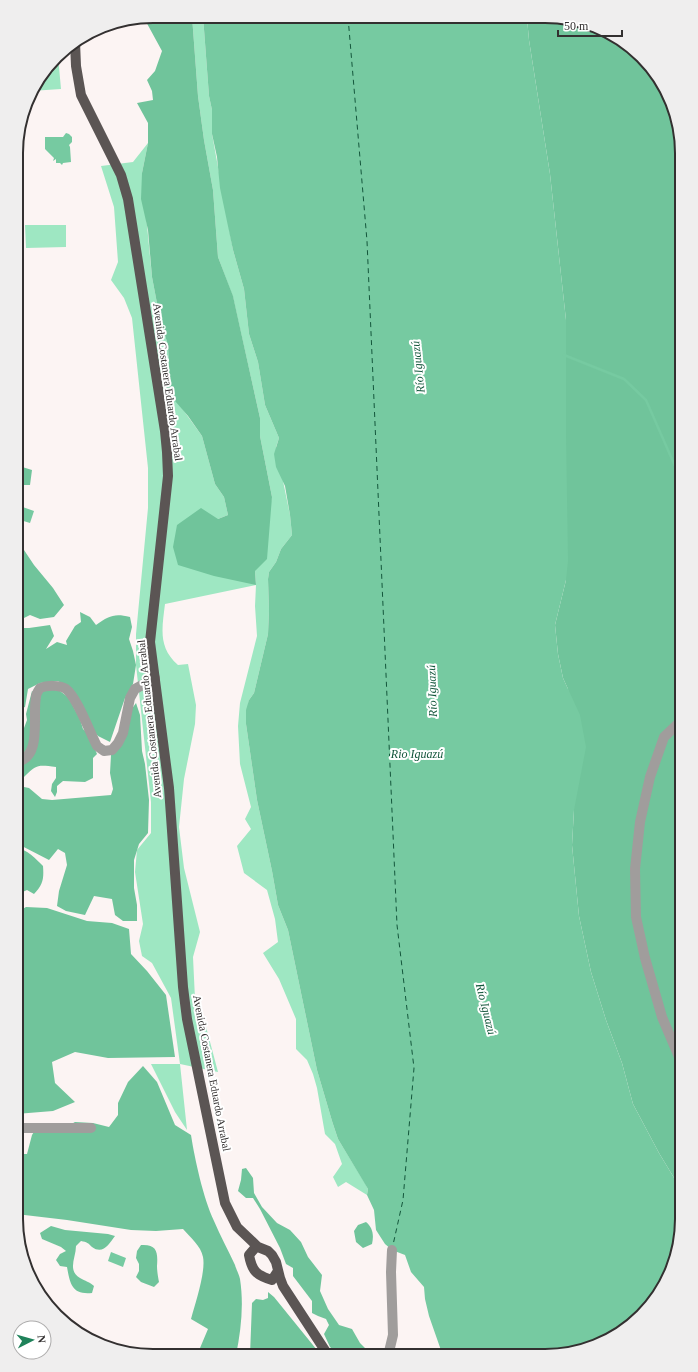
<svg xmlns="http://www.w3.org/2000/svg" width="698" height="1372" font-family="'Times New Roman',serif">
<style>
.green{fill:#9ee7c2}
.forest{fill:#70c49b}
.water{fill:#76caa1}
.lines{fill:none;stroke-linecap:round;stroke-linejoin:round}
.stream{stroke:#76caa1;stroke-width:2.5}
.ferry{stroke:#13563b;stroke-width:1;stroke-dasharray:5 4;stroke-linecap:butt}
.minor{stroke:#a09d9c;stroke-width:10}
.major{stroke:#5b5554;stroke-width:10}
.labels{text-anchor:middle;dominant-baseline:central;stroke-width:4;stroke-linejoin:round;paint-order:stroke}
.street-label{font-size:11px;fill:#333030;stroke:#fff}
.water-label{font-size:12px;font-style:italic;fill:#13563b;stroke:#fff}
.rim{fill:none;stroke:#333030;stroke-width:2}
</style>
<rect width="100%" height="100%" fill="#fcf4f3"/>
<path class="green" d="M192,16H203L209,96L212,110V134L233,250L244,289L249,334L258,362L265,405L279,438L276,447L290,515L292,535L281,549L276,562L269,572L268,579L269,611L268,634L254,693L249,700L246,724L257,800L272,871L278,905L288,930L317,1070L332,1121L338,1139L366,1185L368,1189L367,1195L346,1182L338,1187L333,1177L342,1164L335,1144L325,1134L317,1088L313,1074L307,1060L296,1049V1019L279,979L263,953L278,942L275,919L267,890L244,873L237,846L251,829L245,819L251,807L240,764L238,726L240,703L257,636L255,606L256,585L165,604C162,629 158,647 178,665L188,664L196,705L195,724L184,779L179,827L184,868L200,932L193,957L195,999L205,1023L218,1072L180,1064L187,1130L175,1112L151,1064H180L171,998L152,963L142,956L139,941L143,924L135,872L137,850L151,833V802L136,665V634L148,508V468L132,318L124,298L111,280L118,262L114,207L101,166L133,162L148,143L142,173L152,277L160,319L168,345L169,368L163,382L202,436L215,484L224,497L228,515L218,519L256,585L255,571L272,497L260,436V418L233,297L218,257L213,190L204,140L198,96Z
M58,56L61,89L31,91Z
M25,225H66V247L26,248Z"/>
<path class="forest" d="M153,16H192L198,96L204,140L213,190L218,257L233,296L260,418V436L272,497L267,559L255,571L256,585L214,576L178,565L173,547L177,525L201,508L218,519L228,515L224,497L215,484L202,436L188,416L169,394L163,382L169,368L168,345L160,319L152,277L148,230L141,199L142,173L148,143V123L137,103L153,100L152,91L147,80L155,71L162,51L144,18Z
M527,18L571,19L635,50L675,109L682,153V1191L659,1153L633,1104L622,1063L606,1020L591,972L579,916L572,845L574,810L568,689L563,678L558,654L555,625L566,580V320L550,174L529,40Z
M19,466L32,470L30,485H18L17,468Z
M17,548L24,550L34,565L53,588L64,605L54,617L40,619L30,615L22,619H17Z
M80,612L90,617L96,625C109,616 114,613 130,617L132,627L129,639L133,651L136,665L133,684L125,698L110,742L98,736L85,721L73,691L58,681L40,683L28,689L25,707L17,710V690L20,678L17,673V628H29L50,625L54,636L46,649L57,642L67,645L66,641L75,626L81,622Z
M49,689L60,691L68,697L80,719L83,729L91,736L94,747L97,754L93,758V778L85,782L63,781L57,786V792L55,797L51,791L52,784L56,778V767C38,765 37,764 24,777L16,778V765H22L30,756L38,716L41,691Z
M32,691L35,693L29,746L21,757H16L17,732L24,728L27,720L26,714Z
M136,703L140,715L142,751L145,764L149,800L148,833L139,844L134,860V888L137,905V921H123L115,915L112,899L94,896L85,915L66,911L57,906L59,891L67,865L65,853L58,849L49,860L16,843V817L23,815L20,802L16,799V790L19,786L29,788L42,799L52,800L111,795L113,789L110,773L111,755L131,710Z
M16,848C27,849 36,859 43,866C44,879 43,885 34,894L27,890L16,895Z
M26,907L47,908L87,921L112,923L129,929L131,954L147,971L166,995L175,1057L108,1058L75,1052L52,1062L55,1083L75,1102L53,1111L16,1114V913Z
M143,1066L157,1082L175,1125L191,1135C195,1160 203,1197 214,1221C220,1235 228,1250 235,1265C236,1269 239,1274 240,1279C244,1305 241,1330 236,1355H194L200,1348L208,1329L191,1319C195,1304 206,1272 203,1257C201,1246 190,1237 183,1229L156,1231L131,1230L67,1220L16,1214V1154H27L32,1135L37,1127L64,1128L75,1122L93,1123L109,1127L118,1115V1103L128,1082Z
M246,1168L253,1178L254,1193L262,1207L277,1223L290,1230L301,1242L308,1257L322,1275L320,1291L328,1309L339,1325L352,1329L360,1343L372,1355H339L330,1347L324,1334L329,1325L326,1319L318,1316L312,1313V1301L293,1276V1268L286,1264L280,1248L260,1209L253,1198H246L238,1191L241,1180L242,1169Z
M366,1222C373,1228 374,1235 372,1244L363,1248L356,1242L354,1231L358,1225Z
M51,1226L65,1230L108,1234L115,1236C109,1244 103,1255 92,1247C88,1243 87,1242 81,1241L76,1246C76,1258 67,1270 80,1278C85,1281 90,1282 94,1286L92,1293C72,1295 70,1284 67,1267L60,1266L56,1260L60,1254L66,1251L61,1247L42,1239L40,1233Z
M141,1245C157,1244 158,1252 157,1266C157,1271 158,1277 159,1282L154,1287L141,1282L136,1277L139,1271V1264L136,1258L137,1251Z
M268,1292L274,1297L321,1355H268L263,1353L257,1355H250L252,1303L256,1299L263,1300L268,1298Z"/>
<path class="water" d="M203,16L527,18L529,40L550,174L566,320V434L568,561L566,580L555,625L558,654L563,678L580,715L586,747L574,810L572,845L579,916L591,972L606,1020L622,1063L633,1104L659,1153L682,1191V1228L672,1271L653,1302L621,1333L589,1349L545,1356H443L429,1316L425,1299L424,1287L411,1272L405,1255L392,1250L385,1244L376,1230L374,1210L367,1195L368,1189L338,1139L332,1121L317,1070L288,930L278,905L272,871L257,800L246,724V710L249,700L254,693L268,634L269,611L268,579L269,572L276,562L281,549L292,535L290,515L285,486L276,467L274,454L279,438L265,405L258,362L249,334L244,289L233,250L220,188L217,157L212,134V110L209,96Z
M66,133L69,134L72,137V142L69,145L70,147L71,162L63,163L62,165L60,163H56V159L53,161L54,158L45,149V137H63Z
M17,505L34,511L30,523L17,519Z
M111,1252L126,1258L123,1267L108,1261Z"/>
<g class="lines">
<path class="stream" d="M564,355L624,379L646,400L682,482"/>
<path class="ferry" d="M348,17L367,241L397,925L414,1068L403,1200L393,1245"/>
<path class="minor" d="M16,762C43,758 32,715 36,697C36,694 38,691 40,688C47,685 60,685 66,689C77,697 90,733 97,746L104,751L112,750L118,743L123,733L130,698L135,689L155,678
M682,1064L662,1017L645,958L636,917L635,869L640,822L650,777L664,737L682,720
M16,1128H91
M388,1356L393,1335L391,1272L392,1250"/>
<path class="major" d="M75,42L76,66L81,95L121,175L128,199L165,431L167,452L168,476L150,642L169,788L183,987L187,1019L225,1203L237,1227L258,1247L268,1251L272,1255L276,1262L280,1278L283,1286L328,1355
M258,1247L255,1248L249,1255C252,1271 256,1275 272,1280L278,1271"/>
</g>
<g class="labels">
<g class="street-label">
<text transform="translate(168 382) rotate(82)">Avenida Costanera Eduardo Arrabal</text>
<text transform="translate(149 719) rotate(-96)">Avenida Costanera Eduardo Arrabal</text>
<text transform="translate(212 1073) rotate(79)">Avenida Costanera Eduardo Arrabal</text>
</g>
<g class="water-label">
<text transform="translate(418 367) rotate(-96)">Río Iguazú</text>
<text transform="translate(432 691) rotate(-92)">Río Iguazú</text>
<text x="417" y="754">Rio Iguazú</text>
<text transform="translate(486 1009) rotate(76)">Río Iguazú</text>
</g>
</g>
<path d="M0 0H698V1372H0ZM153 23H545A130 130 0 0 1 675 153V1219A130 130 0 0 1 545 1349H153A130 130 0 0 1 23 1219V153A130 130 0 0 1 153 23Z" fill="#efeeee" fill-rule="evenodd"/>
<path class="rim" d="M153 23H545A130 130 0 0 1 675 153V1219A130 130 0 0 1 545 1349H153A130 130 0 0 1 23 1219V153A130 130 0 0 1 153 23Z"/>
<g transform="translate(32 1340) rotate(84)"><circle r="19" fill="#ffffff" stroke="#adacac"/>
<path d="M0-3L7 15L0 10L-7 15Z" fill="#1f825a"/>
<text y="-6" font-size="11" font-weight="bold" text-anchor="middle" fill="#333030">N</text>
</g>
<path d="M558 30v6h64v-6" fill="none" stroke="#333030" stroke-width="2"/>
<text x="564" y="30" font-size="12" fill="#333030" stroke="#ffffff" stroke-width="3" paint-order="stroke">50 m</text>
</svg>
